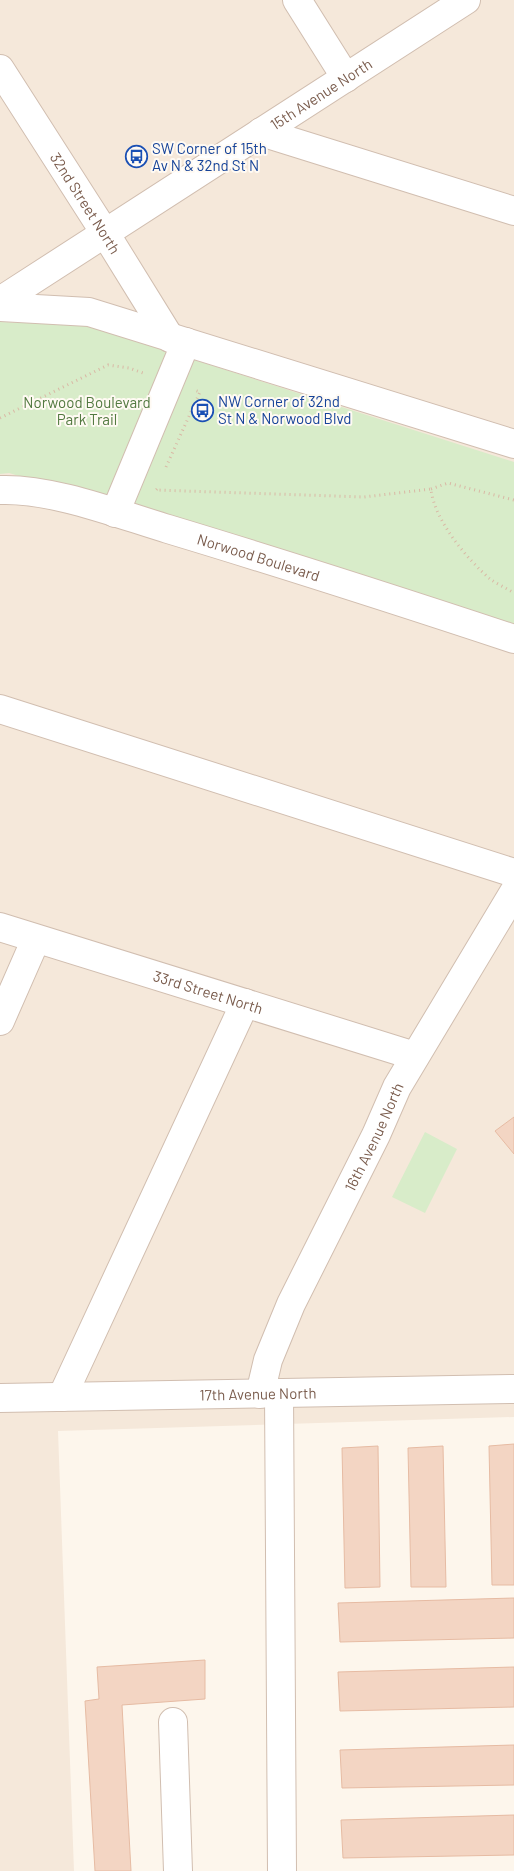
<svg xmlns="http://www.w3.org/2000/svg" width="514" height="1871" font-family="Barlow,sans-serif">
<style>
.residential{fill:#f5e8da}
.green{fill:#d8ecc9}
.building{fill:#f3d5c3;stroke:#e6bba3}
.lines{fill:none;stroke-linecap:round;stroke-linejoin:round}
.minor-casing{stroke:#d1beb0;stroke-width:30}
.path{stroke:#d9b8a5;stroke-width:3;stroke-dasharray:1 4;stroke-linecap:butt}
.minor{stroke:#fff;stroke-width:28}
.labels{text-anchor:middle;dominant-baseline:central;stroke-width:4;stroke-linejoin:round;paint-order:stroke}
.street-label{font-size:15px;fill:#7a5c4d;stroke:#fffaf3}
.transit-label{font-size:15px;fill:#164399;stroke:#fffaf3;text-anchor:start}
.park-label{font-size:15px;fill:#537a41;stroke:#fffaf3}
</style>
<rect width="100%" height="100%" fill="#fdf6ec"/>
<path class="residential" d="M0,0H514V1417L58,1431L74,1871H0Z"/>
<path class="green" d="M0,322L85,325L514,462V627L9,473L0,474Z
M425,1132L457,1149L425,1213L392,1197Z"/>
<path class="building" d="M514,1117V1154L495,1131Z
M514,1444V1585H492L489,1446Z
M378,1446L380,1587L345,1588L342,1448Z
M443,1446L446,1587H411L408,1448Z
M514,1598V1638L340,1642L338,1603Z
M205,1660V1699L122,1705L131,1871H95L85,1701L99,1699L97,1667Z
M514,1667V1707L340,1711L338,1672Z
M514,1745V1785L342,1788L340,1750Z
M514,1815V1855L343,1858L341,1820Z"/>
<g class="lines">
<defs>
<g id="minor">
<path d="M297,0L346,78"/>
<path id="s1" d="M0,69L105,233L170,338"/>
<path d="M261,132L514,211"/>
<path id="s2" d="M0,301L466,0"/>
<path d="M0,307L89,312L514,444"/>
<path id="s3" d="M0,490C52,488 118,514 168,529C284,564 399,601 514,639"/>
<path d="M115,513L186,342"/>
<path d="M0,709L514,873"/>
<path id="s4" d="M0,927L415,1056"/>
<path d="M0,1021L36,939"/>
<path d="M279,1393L282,1871"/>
<path id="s5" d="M260,1394L268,1360L291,1304L376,1135L397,1087L514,892"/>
<path d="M62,1397L245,1003"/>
<path id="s6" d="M0,1398L514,1389"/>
<path d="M173,1722L178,1871"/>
</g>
</defs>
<use href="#minor" class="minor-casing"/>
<path class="path" d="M0,418L108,365L129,368L143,373
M166,467L200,392L194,390
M157,489L156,490L364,497L431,489C434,520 467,559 490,579C497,584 506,588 514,593
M431,489L448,483L514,500"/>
<use href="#minor" class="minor"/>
</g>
<defs>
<symbol id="bus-ring" viewBox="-11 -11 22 22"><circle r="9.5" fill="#fffaf3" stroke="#1a4fb4" stroke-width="1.5"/><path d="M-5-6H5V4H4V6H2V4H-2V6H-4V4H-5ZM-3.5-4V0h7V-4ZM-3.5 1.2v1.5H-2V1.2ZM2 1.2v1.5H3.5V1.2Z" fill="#1a4fb4"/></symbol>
</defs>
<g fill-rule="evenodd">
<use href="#bus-ring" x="124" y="144" width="25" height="25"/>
<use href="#bus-ring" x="190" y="398" width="25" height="25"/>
</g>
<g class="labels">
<g class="street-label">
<text stroke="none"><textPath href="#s2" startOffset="382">15th Avenue North</textPath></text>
<text stroke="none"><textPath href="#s1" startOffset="159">32nd Street North</textPath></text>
<text stroke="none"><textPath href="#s3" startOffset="268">Norwood Boulevard</textPath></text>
<text stroke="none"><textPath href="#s4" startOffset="218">33rd Street North</textPath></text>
<text stroke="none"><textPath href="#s5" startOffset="282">16th Avenue North</textPath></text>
<text stroke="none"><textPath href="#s6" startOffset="258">17th Avenue North</textPath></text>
</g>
<g class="transit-label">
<text x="152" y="148">SW Corner of 15th<tspan x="152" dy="17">Av N &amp; 32nd St N</tspan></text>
<text x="218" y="401">NW Corner of 32nd<tspan x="218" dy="17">St N &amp; Norwood Blvd</tspan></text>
</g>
<g class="park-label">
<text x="87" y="402">Norwood Boulevard<tspan x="87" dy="17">Park Trail</tspan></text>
</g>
</g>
</svg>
